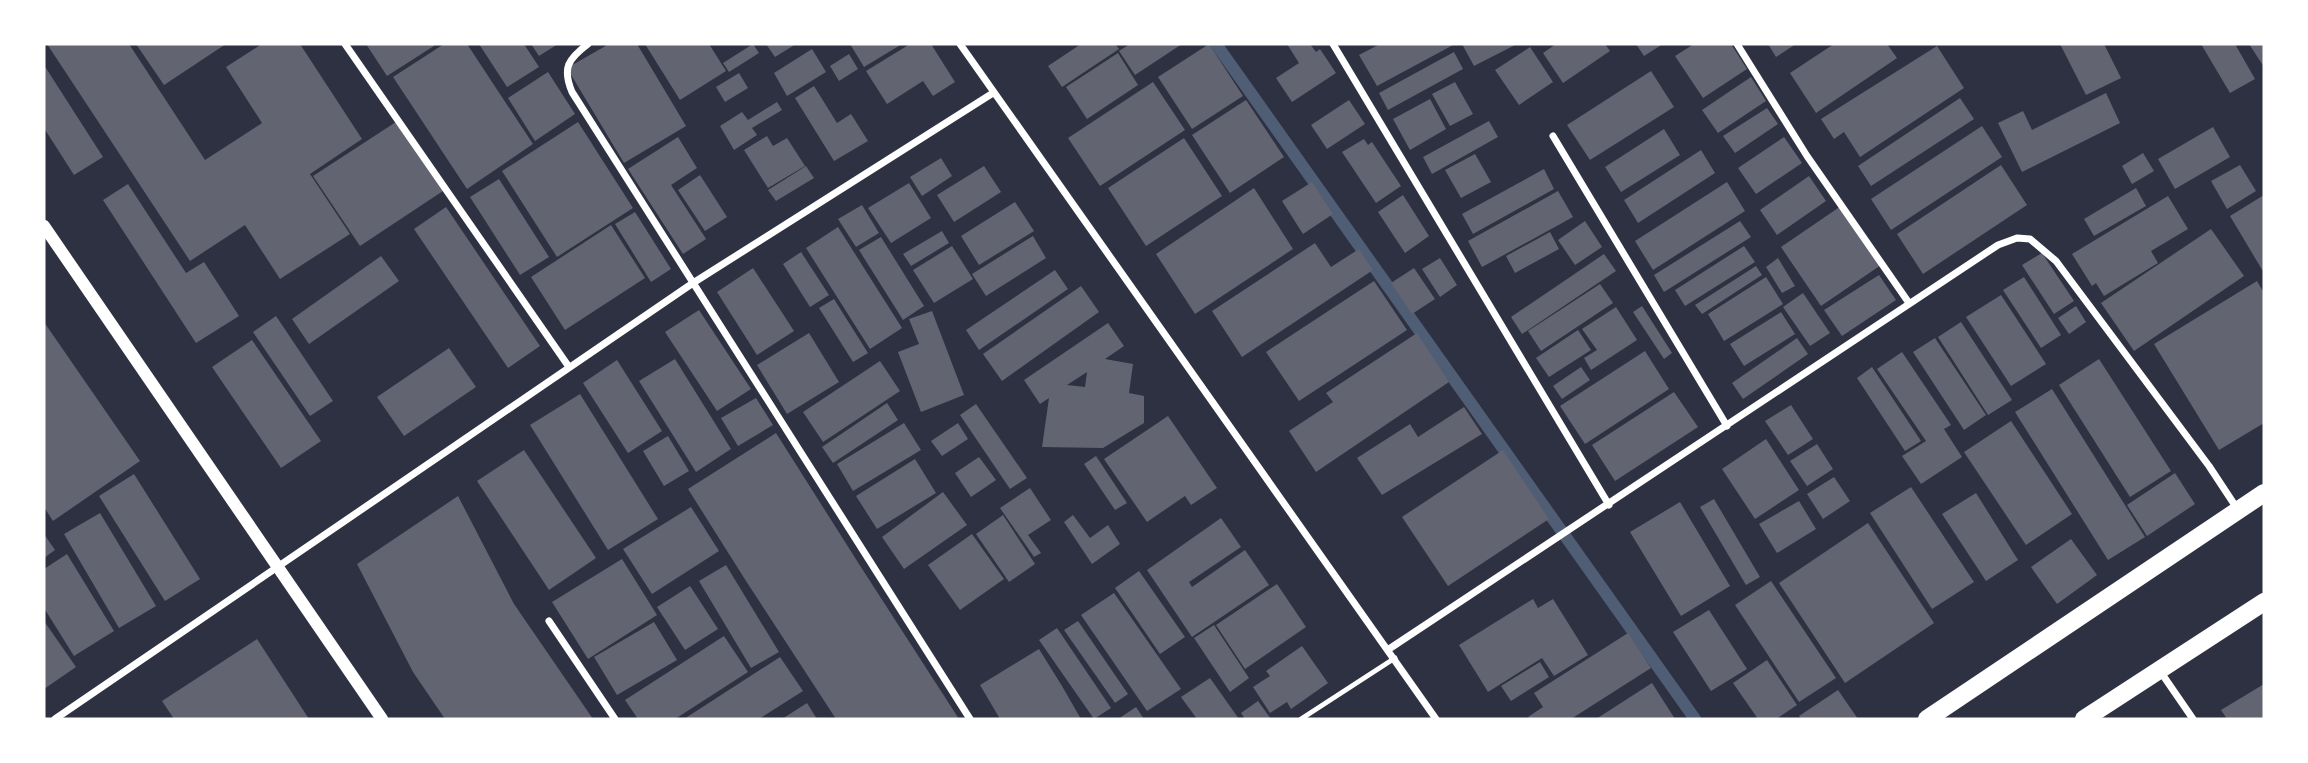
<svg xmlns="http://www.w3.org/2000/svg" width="2308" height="763" font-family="'Playfair Display',serif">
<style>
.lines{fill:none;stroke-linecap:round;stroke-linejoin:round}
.stream{stroke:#4f5d75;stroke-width:12}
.building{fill:#626471;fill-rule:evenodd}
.service{stroke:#fff;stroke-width:5}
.minor{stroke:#fff;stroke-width:7}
.tertiary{stroke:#fff;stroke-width:12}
.primary{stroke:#fff;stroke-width:18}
</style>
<rect width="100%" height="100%" fill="#2d3142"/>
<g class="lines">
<path class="stream" d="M1216,44L1695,719"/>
</g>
<path class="building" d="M47,44H129L205,160L262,123L226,67L262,44H300L362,139L310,174L350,234L280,279L245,225L190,261Z
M136,44H226L164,85Z
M366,44H437L387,76Z
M444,44H467L533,144L467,189L393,77Z
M479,44H524L539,67L507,87Z
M531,44H558L539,56Z
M609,44H637L686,126L624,163L567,68Z
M645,44H709L726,71L680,100Z
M753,44L759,53L729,72L723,63Z
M766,44H796L775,57Z
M850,44H902L864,67Z
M910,44H931L955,82L933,96L923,81L887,104L866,71Z
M1081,44H1115L1119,49L1062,87L1048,66Z
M1130,44H1182L1135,75L1119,51Z
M1209,44L1243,96L1192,129L1158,77Z
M1287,44H1310L1316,52L1320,49L1336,73L1292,102L1276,78L1299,63Z
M1380,44H1455L1377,86L1359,55Z
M1462,44H1517L1474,66Z
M1556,44H1605L1610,51L1563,83L1543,53Z
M1636,44H1663L1644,56Z
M1694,44H1731L1747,69L1703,98L1675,56Z
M1768,44H1796L1776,57Z
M1834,44H1887L1897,58L1816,113L1790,73Z
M2060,44H2104L2121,78L2086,95Z
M2201,44H2235L2255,79L2230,93Z
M2249,44H2264V67Z
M1937,46L1964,88L1860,157L1844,132L1834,139L1821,119Z
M1530,47L1553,82L1519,105L1495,70Z
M812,49L826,72L787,96L774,73Z
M1454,52L1463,69L1388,110L1379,93Z
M1118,53L1138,85L1087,119L1066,87Z
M849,54L858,69L839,81L830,66Z
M44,65L103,157L74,175L44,128Z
M1651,71L1674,107L1590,160L1567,125Z
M548,72L575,114L535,141L508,98Z
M739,73L748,88L725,102L716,87Z
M1751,77L1766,101L1718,133L1702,110Z
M1153,82L1185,130L1100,186L1068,138Z
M1455,82L1473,114L1450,126L1432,94Z
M814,86L837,123L851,114L868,141L834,161L795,98Z
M2106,93L2120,123L2022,172L1998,123L2023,111L2032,130Z
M1960,98L1974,119L1871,186L1858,166Z
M1430,99L1446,129L1410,150L1393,119Z
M1246,100L1284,157L1230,193L1192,135Z
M1349,100L1365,124L1327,149L1311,125Z
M777,102L782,110L752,128L757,135L734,150L720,126L742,112L748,120Z
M1767,108L1778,124L1735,153L1723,136Z
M399,120L446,189L360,246L313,176Z
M1489,121L1498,137L1432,174L1423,157Z
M578,122L633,208L557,257L502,171Z
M1982,126L2002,157L1891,230L1871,199Z
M2213,127L2230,157L2175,189L2158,159Z
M1664,129L1680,155L1621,192L1605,167Z
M767,136L773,146L787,138L805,166L768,188L744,150Z
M678,137L697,168L671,185L706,239L683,254L628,169Z
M1784,137L1802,163L1756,194L1738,168Z
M1184,138L1222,196L1146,246L1108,188Z
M1364,139L1368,145L1372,142L1401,186L1376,203L1342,152Z
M1701,150L1715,173L1638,223L1624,200Z
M2143,153L2154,171L2132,184L2122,166Z
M1475,154L1491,182L1461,198L1445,170Z
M941,158L952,176L922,196L910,177Z
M2001,165L2027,205L1923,274L1897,234Z
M2240,165L2256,191L2227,209L2211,181Z
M806,166L814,178L776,201L768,190Z
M984,166L1001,192L954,222L937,195Z
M1544,169L1554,189L1473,234L1462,214Z
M700,175L727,217L705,231L678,190Z
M1809,176L1826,201L1777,235L1760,210Z
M499,179L549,257L520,275L470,197Z
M1312,182L1333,214L1303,234L1282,201Z
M1727,182L1745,211L1653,270L1635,241Z
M909,183L931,218L891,243L868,208Z
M128,184L186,273L204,262L239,316L196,343L103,200Z
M1254,188L1293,249L1195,314L1156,254Z
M2136,188L2146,206L2094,236L2084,219Z
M1558,191L1573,217L1482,267L1468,241Z
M1403,195L1429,236L1405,253L1378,212Z
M2264,195V273L2230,216Z
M2168,196L2188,229L2151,251L2158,263L2104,296L2096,283L2092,286L2072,254Z
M1015,202L1034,231L979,265L961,236Z
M862,205L879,233L856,247L838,219Z
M1841,206L1881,265L1821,306L1781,247Z
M446,207L540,346L508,368L414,229Z
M635,212L671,269L651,282L615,224Z
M1585,221L1602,247L1575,265L1558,240Z
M1740,221L1751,237L1664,292L1654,275Z
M611,225L645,278L565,330L531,277Z
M838,227L902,328L870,349L806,248Z
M2211,229L2244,276L2134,351L2101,303Z
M942,231L949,243L911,266L903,254Z
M1550,232L1559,249L1515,273L1506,256Z
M1033,236L1046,258L986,296L972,274Z
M881,237L924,306L903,320L859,250Z
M1315,243L1331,267L1359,249L1373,270L1242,357L1212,311Z
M952,246L973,279L934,303L913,270Z
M1744,246L1755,262L1685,306L1675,290Z
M801,252L829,295L810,307L783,264Z
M2042,253L2074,301L2054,314L2022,265Z
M1604,254L1616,271L1522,334L1511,317Z
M381,256L399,281L309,344L292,319Z
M1440,258L1457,285L1440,297L1422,269Z
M1778,258L1795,286L1782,293L1766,267Z
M1756,266L1762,275L1702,314L1695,305Z
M753,268L794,331L757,355L717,292Z
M1414,268L1435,299L1412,314L1391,283Z
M1055,270L1068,289L979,350L966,330Z
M1879,275L1896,300L1842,336L1824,310Z
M1766,277L1783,304L1724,341L1708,314Z
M2024,277L2061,335L2041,348L2003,290Z
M1374,281L1407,330L1299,401L1266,352Z
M2257,281L2264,293V423L2219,450L2154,344Z
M1600,284L1613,303L1541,351L1528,331Z
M1081,286L1099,312L1002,381L983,354Z
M1803,293L1830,333L1810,346L1783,307Z
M2001,295L2046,364L2011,386L1966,317Z
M834,299L868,353L853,362L819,308Z
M1642,306L1672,353L1664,359L1633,312Z
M2076,306L2086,322L2069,334L2058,318Z
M1616,307L1637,340L1591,370L1584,358L1597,350L1582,329Z
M699,310L751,389L717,411L665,332Z
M932,311L964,395L921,412L898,352L919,344L909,319Z
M1781,312L1795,334L1744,366L1730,344Z
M276,316L333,401L310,416L253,332Z
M44,322L140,461L53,521L44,507Z
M1961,322L2012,400L1988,415L1938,337Z
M1108,323L1124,346L1105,359L1133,364L1129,393L1144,396V423L1103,448L1042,447L1049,398L1040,404L1024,380ZM1087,372L1085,387L1067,385Z
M1578,330L1591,350L1549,377L1536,358Z
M809,333L839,382L787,414L757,365Z
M1417,333L1449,382L1316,472L1289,431L1333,402L1326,393Z
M1797,338L1808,354L1743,399L1732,383Z
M1935,338L1986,415L1964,430L1913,352Z
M252,340L321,441L281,468L212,367Z
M449,348L476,387L404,436L377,397Z
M1645,351L1669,389L1585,444L1560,406Z
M1902,352L1951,425L1944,429L1962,457L1921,484L1902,456L1926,441L1877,369Z
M675,359L731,449L696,472L639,381Z
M2099,359L2171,471L2130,497L2059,385Z
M617,360L662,431L628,453L583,383Z
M880,361L900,391L823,442L803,412Z
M1581,367L1590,380L1562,399L1553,386Z
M1872,367L1921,441L1905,451L1857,378Z
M2052,389L2145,537L2108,560L2015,412Z
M1674,392L1698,427L1615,481L1592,445Z
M580,394L658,519L608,550L530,425Z
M756,398L773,425L738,446L721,418Z
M887,403L898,420L833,463L822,447Z
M976,404L1027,478L1010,489L960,415Z
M1791,405L1813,439L1788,455L1765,421Z
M1464,407L1482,434L1382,495L1357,458L1410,424L1418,437Z
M1168,416L1217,488L1191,505L1185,496L1147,522L1104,459Z
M2011,421L2072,514L2026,545L1964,452Z
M904,423L921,450L853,491L837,464Z
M958,423L968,439L942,456L931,441Z
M776,433L859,564L959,719H836L746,581L688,489Z
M668,436L689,471L664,486L643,451Z
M1766,439L1799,490L1755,519L1722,469Z
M1817,444L1833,469L1807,486L1790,461Z
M524,450L596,558L549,590L477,481Z
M1503,450L1549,519L1448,586L1402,517Z
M1096,456L1127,503L1115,510L1084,464Z
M979,457L996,480L971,497L955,473Z
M915,459L936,493L877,529L856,496Z
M2175,473L2195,504L2147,536L2127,505Z
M134,474L200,579L165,601L99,496Z
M1834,477L1850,501L1823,519L1807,494Z
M1911,487L1974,582L1932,609L1870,513Z
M1030,488L1051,520L1028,535L1041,553L1034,557L1000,508Z
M943,492L967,525L904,569L882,537Z
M1976,493L2018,560L1986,581L1942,514Z
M458,496L514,604L593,719H445L413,672L357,564Z
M1714,499L1760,577L1746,585L1700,507Z
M1799,501L1816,529L1777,553L1759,524Z
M1680,502L1730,586L1681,616L1630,532Z
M691,507L719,551L652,594L623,549Z
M100,513L156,606L119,628L64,534Z
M1003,515L1035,564L1009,582L976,534Z
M1073,515L1090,538L1108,525L1120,544L1092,564L1064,522Z
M1221,518L1241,547L1189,582L1192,587L1245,550L1269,585L1192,637L1147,570Z
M1868,523L1934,623L1845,683L1779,583Z
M44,534L55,550L44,558Z
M972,534L1004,579L960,610L928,565Z
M2071,539L2097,575L2057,604L2031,567Z
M67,554L114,631L74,656L44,608V569Z
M622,559L657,615L588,659L552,602Z
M726,565L779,652L751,668L699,581Z
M1139,571L1185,637L1160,654L1115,588Z
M1771,581L1836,678L1799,702L1735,605Z
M1277,584L1306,627L1245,669L1216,625Z
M690,586L718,629L685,650L657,607Z
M1114,593L1181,689L1147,711L1081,615Z
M1533,599L1538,608L1553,599L1588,655L1554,676L1542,658L1488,692L1459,645Z
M1709,610L1747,669L1711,691L1673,632Z
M44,621L76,667L44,689Z
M1078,621L1128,694L1115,703L1064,630Z
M654,622L677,660L617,695L594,657Z
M1214,625L1249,678L1230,692L1194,638Z
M1057,628L1111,708L1094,719L1039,640Z
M1628,633L1651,668L1571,719H1530L1528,717L1543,707L1534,693Z
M724,636L748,672L675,719H638L625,700Z
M257,639L309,719H174L162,701Z
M1302,646L1328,683L1291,709L1287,702L1270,713L1253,687L1270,676L1266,671Z
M1039,649L1062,686L1081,719H1000L980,685Z
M780,657L803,691L759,719H684Z
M1767,660L1797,705L1776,719H1758L1733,683Z
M1540,662L1549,677L1511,701L1501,686Z
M1210,678L1239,719H1197L1181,697Z
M1652,683L1675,719H1596Z
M2264,684V719H2227L2221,710Z
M1838,690L1858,719H1801L1799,716Z
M1258,701L1271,719H1245L1241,713Z
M807,703L817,719H782Z
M1136,707L1144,719H1118Z"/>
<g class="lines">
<path class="service" d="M1301,719L1395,658"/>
<path class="minor" d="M345,44L569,367
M588,44C568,59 562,68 572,92L970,719
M960,44L1436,719
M1333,44L1609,505
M1737,44L1807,156L1909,303
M1553,136L1727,426
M549,621L615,719
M1389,649L1998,245L2017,238L2030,239L2056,261L2209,466L2238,510
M2160,671L2193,719
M55,719L693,283L993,93"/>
<path class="tertiary" d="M44,226L382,719"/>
<path class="primary" d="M1927,719L2264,493
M2084,719L2264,602"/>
</g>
<rect width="2308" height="763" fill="none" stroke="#ffffff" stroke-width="91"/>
</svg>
